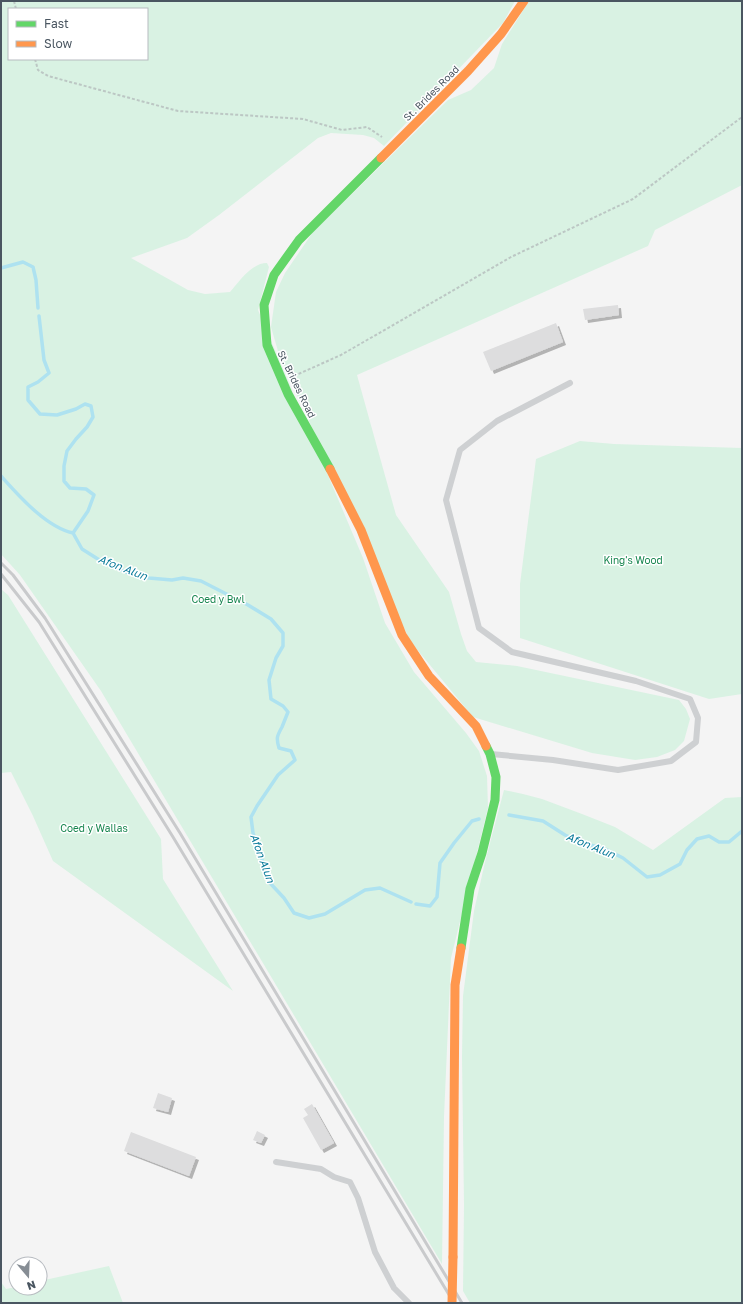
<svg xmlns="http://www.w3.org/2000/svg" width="743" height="1304" font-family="'Golos Text',sans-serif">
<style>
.green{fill:#d9f2e3;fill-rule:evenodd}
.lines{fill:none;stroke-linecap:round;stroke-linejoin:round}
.stream{stroke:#aee2f0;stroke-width:3.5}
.building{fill:#ddddde;filter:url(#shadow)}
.path{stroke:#bcc7c4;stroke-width:2;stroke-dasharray:3 2;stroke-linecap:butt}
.lane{stroke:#ced0d2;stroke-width:6}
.fast{stroke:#63d668;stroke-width:9}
.slow{stroke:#ff974d;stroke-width:9}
.rail{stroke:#c9cacc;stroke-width:3}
.slow-bridge{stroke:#ff974d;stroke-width:9}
.labels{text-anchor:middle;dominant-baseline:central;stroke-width:3;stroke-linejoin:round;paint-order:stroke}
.street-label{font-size:10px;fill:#4a5661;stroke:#fff}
.park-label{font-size:10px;fill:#17864f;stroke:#fff}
.water-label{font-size:11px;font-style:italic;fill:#0c7c9b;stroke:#fff}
</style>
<defs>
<filter id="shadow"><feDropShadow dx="3" dy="3" stdDeviation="0" flood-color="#0004"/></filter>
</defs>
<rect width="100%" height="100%" fill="#f4f4f4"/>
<path class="green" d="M1,1H515L503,23L384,146L374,138L363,135L331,133L318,138L219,215L187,238L131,258L188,290L205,294L230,292C239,282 251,263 267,263L269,267L258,310L363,558L385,623L414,672L466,733L479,751L487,776L488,808L451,958L444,1117L442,1264L101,691L20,575L1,554ZM9,9H147V59H9Z
M529,1H742V185L655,230L648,246L357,375L396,515L449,592L461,634L467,651L476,662L517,666L679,700L686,709L690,719L684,741L675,750L657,757L635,760L592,753L473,717L410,641L280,358L271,327L276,292L285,273L313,232L448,100L471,90L494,68L502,44Z
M580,441L614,444L742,448V694L709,699L520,638V584L536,459Z
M1,589L8,595L161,839L163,879L233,991L53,861L33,816L11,772L1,773Z
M504,790L523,794L542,799L582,814L615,827L653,850L725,798L742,797V1303H470L463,1291L464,1205L462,1057L463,996L474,911L485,862Z
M109,1266L123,1303H1V1282L6,1289L16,1287V1288H40V1281Z"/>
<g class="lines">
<path class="stream" d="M1,268L23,262L33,267L36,280L38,308
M39,316L44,360L49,373L38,382L28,387V400L40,414L57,415L76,409L85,404L91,406L93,417L87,427L76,439L67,451L64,466V481L70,488L86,489L94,495L88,511L73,533L82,549L101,561L126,572L149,578L172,580L183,578L201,581L248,605L271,619L283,633V646L276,658L269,680L271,699L283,706L288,712C286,717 284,722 282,727C277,736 276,738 279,748L291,751L295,760L278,775L257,806L251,817L253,833L270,883L284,898L294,913L309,918L325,914L365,890L380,888L411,902
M1,476C19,496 46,527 73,533
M509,815L543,821L565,835L583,843L605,849L623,858L647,877L660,875L680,864L687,850L697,839L709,836L719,842H729L742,831
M416,904L430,906L437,897L440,863L454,843L472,821L479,819"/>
</g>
<path class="building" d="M618,305L619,315L585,320L583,309Z
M556,323L563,342L491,371L483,352Z
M158,1093L172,1098L168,1112L153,1108Z
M312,1104L334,1143L321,1150L303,1118L308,1115L304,1109Z
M257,1131L265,1135L261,1143L253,1140Z
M131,1132L196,1157L189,1176L124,1151Z"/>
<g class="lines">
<path class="path" d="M14,1L16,9
M35,59L38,70L48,76L178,111L303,119L342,130L367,127L382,137
M294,376L341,355L511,257L633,199L742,117"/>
<path class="lane" d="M491,754L553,760L618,770L671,761L696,742L698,718L690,699L636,681L512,652L479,628L446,500L460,450L497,421L570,383
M276,1162L321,1169L334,1177L350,1182L358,1198L375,1252L394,1288L409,1303"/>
<path class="fast" d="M330,469L288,394L267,345L264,305L274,275L299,240L381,158
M461,948L470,889L482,853L495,800L496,777L490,754L486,746"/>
<path class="slow" d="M381,158L468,71L501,34L524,1
M330,469L361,530L402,635L429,676L476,726L486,746
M453,1257L455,985L461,948"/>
<path class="rail" d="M1,563L13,575L45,618L180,833L462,1303
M1,574L39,622L173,837L454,1303"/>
<path class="slow-bridge" d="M452,1303L453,1257"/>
</g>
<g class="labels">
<g class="street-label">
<text transform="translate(431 93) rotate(-45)">St. Brides Road</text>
<text transform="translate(297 384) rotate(64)">St. Brides Road</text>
</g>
<g class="park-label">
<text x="633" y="560">King's Wood</text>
<text x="218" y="599">Coed y Bwl</text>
<text x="94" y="828">Coed y Wallas</text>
</g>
<g class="water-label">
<text transform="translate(123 567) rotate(21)">Afon Alun</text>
<text transform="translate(591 845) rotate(22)">Afon Alun</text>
<text transform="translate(263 858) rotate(70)">Afon Alun</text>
</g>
</g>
<rect width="743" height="1304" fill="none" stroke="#4a5661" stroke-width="4"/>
<rect x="8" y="8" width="140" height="52" fill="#ffffff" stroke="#b7bbc0"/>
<rect x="16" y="21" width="20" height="6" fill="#63d668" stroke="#b7bbc0"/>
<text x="44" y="28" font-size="12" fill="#4a5661">Fast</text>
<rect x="16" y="41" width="20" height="6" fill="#ff974d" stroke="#b7bbc0"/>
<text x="44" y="48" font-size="12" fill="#4a5661">Slow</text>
<g transform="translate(28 1276) rotate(161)"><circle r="19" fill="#ffffff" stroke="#b7bbc0"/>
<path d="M0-3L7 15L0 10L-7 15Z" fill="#868d94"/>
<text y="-6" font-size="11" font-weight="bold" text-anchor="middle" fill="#4a5661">N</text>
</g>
</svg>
